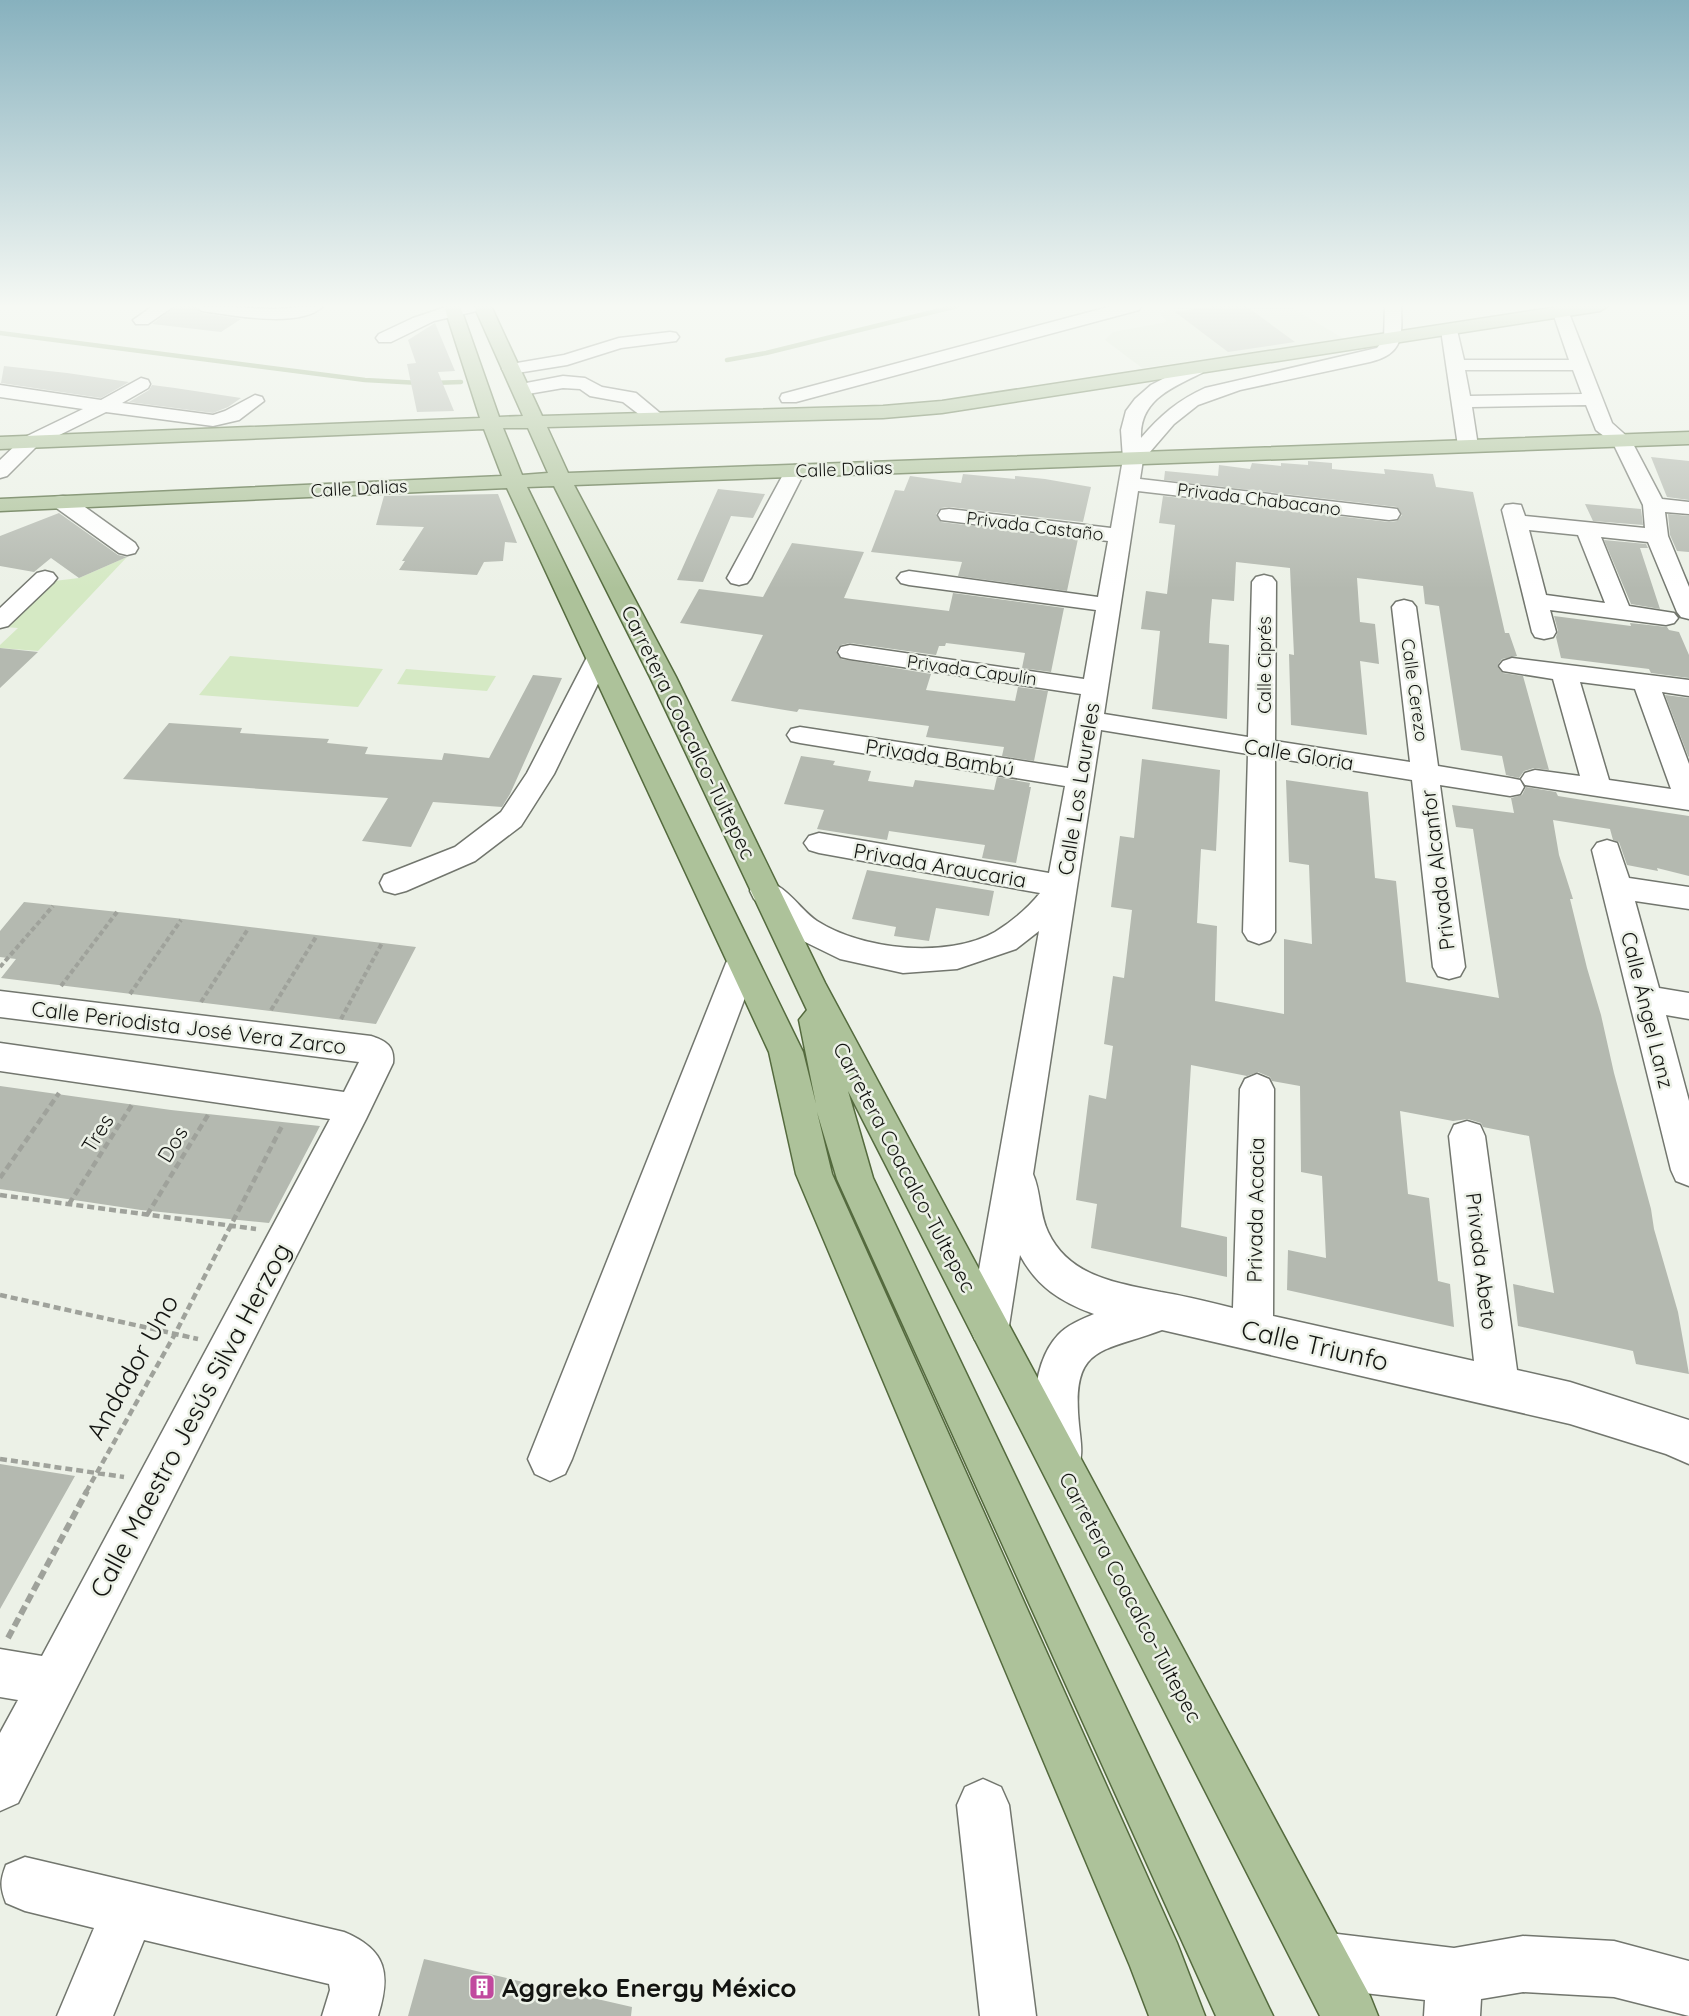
<svg xmlns="http://www.w3.org/2000/svg" width="1689" height="2016" font-family="Quicksand,sans-serif">
<style>
.built{fill:#dee7d7}
.green{fill:#d5e9c4}
.lines{fill:none;stroke-linecap:round;stroke-linejoin:round}
.stream{stroke:#95ad80;stroke-width:4.5}
.building{fill:#b4b9b0}
.minor-casing{stroke:#72766e;stroke-width:3}
.major-casing{stroke:#546a3e;stroke-width:3}
.path-far2{stroke:#9fa29b;stroke-width:4;stroke-dasharray:5 3;stroke-linecap:butt}
.path-far1{stroke:#9fa29b;stroke-width:4.5;stroke-dasharray:7 4;stroke-linecap:butt}
.path{stroke:#9fa29b;stroke-width:6;stroke-dasharray:9 4.5;stroke-linecap:butt}
.minor{fill:#fff;fill-rule:evenodd}
.major{fill:#adc29a;fill-rule:evenodd}
.labels{text-anchor:middle;dominant-baseline:central;stroke-width:5;stroke-linejoin:round;paint-order:stroke}
.far-street-label{font-size:18px;fill:#131411;stroke:#ecf1e7}
.street-label{font-size:21px;fill:#131411;stroke:#ecf1e7}
.near-street-label{font-size:26px;fill:#131411;stroke:#ecf1e7}
.near-poi-label{font-size:26px;font-weight:bold;fill:#131411;stroke:#ecf1e7;text-anchor:start}
</style>
<rect width="100%" height="100%" fill="#ecf1e7"/>
<path class="built" d="M1193,306H1289L1346,340L1142,368L1105,340L1113,332L1167,322L1160,313L1167,310Z"/>
<path class="green" d="M127,557L38,651L0,648V645L18,628L5,627L54,581L79,578Z
M230,656L383,669L358,707L199,695Z
M406,669L496,676L487,691L397,684Z"/>
<g class="lines">
<path class="stream" d="M0,333L365,380L420,383
M727,360L766,353L957,306
M432,383L461,382"/>
</g>
<path class="building" d="M176,306H192L202,313L241,319L221,332L152,324Z
M1212,306H1246L1295,342L1228,352L1175,312Z
M435,323L455,371L438,372L454,411L417,412L407,364L416,363L408,340Z
M4,366L67,373L129,382L101,398L1,383Z
M152,385L175,388L241,398L228,407L213,413L129,402L149,390Z
M1651,457L1689,461V500L1667,497Z
M1308,461L1332,463V469L1385,474L1384,469L1433,474L1436,487L1473,492L1505,633H1509L1517,656L1502,659L1497,666L1503,673L1523,676L1549,770L1534,768L1524,771L1519,778L1506,775L1502,756L1461,750L1439,606L1425,604L1423,586L1357,578L1360,622L1375,624L1379,664L1360,661L1367,735L1291,725L1289,654L1294,655L1290,568L1236,562L1234,601L1212,599L1210,622L1209,643L1229,645L1227,719L1152,709L1160,631L1141,629L1146,591L1167,594L1175,525L1159,523L1163,496L1389,522L1397,521L1402,515L1397,507L1164,480L1165,471L1218,476L1219,465L1250,469L1252,463L1281,466V463L1308,465Z
M963,474L1015,479V476L1045,479L1091,487L1083,522L949,507L941,508L936,514L941,522L1078,539L1067,591L958,576L962,562L871,552L895,490L904,491L910,476L961,483Z
M718,489L765,494L753,518L731,516L703,582L677,580Z
M498,494L517,543L505,542L503,561L484,562L477,575L399,570L405,561H402L424,527L376,525L384,496Z
M1585,504L1641,509L1643,525L1593,521Z
M59,513L118,555L127,557L79,578L51,558L34,572L0,566V536Z
M1668,514L1689,516V552L1677,551L1670,535Z
M1604,540L1646,544L1648,548H1640L1660,609L1631,604Z
M792,543L864,552L844,598L949,611L953,593L1064,608L1051,672L1022,668L1025,653L946,643L945,646H939L936,655L850,643L841,645L836,651L841,659L931,674L926,690L1015,701L1018,687L1048,691L1034,761L1002,756L1004,747L926,737L929,726L799,709L797,712L731,701L763,635L680,623L699,589L763,597Z
M1554,616L1631,626L1630,623L1667,627L1669,630L1679,632L1689,655V678L1651,673L1649,669L1561,658L1556,637L1558,631Z
M0,648L38,652L0,688Z
M533,675L562,678L510,794L502,807L433,802L411,847L362,841L388,798L123,779L169,723L242,728L240,733L329,739L327,743L368,747L365,754L442,760L444,753L489,758Z
M1665,695L1689,698V757L1688,756Z
M801,756L835,761L833,765L871,771L868,781L913,787L915,780L994,790L997,777L1030,783L1029,787H1031L1016,863L982,858L985,845L889,831L887,840L817,829L824,810L784,804Z
M1142,759L1220,770L1216,851L1201,849L1197,923L1217,926L1215,1001L1284,1014V939L1312,944L1309,865L1289,862L1286,780L1368,792L1375,878L1396,881L1406,982L1499,998L1473,829L1456,827L1452,805L1514,813L1511,798L1522,795L1526,787L1556,792L1558,796L1583,800L1689,816V876L1657,868L1658,871L1627,865L1619,842L1613,840L1610,829L1553,820L1559,855L1573,899H1570L1587,968L1601,1015L1614,1073L1651,1209L1654,1229L1678,1312L1689,1374L1636,1364L1633,1351L1518,1326L1513,1284L1554,1293L1529,1136L1483,1127L1481,1123L1468,1119L1453,1121L1400,1111L1408,1194L1429,1198L1438,1281L1450,1284L1454,1327L1287,1290L1288,1250L1326,1258L1322,1176L1301,1172L1300,1086L1272,1081L1270,1077L1258,1072L1247,1076L1191,1065L1181,1227L1227,1237V1277L1091,1248L1097,1204L1076,1200L1089,1095L1106,1099L1113,1046L1104,1044L1113,976L1124,978L1132,910L1111,907L1120,836L1134,838Z
M867,870L994,891L989,916L936,908L929,941L894,936L896,927L852,919Z
M24,902L175,918L416,947L376,1024L1,978L16,959L0,957V931Z
M0,1086L171,1110L320,1126L269,1223L141,1210L0,1189Z
M0,1464L75,1476L0,1609Z
M424,1959L632,2007L631,2016H408Z"/>
<g class="lines">
<defs>
<path id="minor" d="M153,306H174L148,324H136L133,320Z
M194,306L274,309L323,306C302,329 230,315 202,311Z
M449,306H483L481,310L434,321L391,342H379L376,338L379,334L413,318Z
M1112,306H1141L1139,310L796,402H782L780,398L782,394Z
M1385,306H1401C1402,336 1404,354 1370,362L1240,390L1198,405L1174,424L1143,460L1140,479L1389,508L1397,509L1400,514L1397,519L1389,520L1138,491L1104,714L1248,737L1252,582L1256,577L1264,575L1272,577L1276,582L1275,741L1410,762L1392,607L1396,602L1404,600L1412,602L1416,607L1438,766L1510,778L1520,780L1524,787L1520,794L1510,796L1440,785L1465,967L1460,976L1449,979L1438,976L1433,967L1412,780L1275,758V932L1270,940L1259,944L1248,940L1243,932L1248,754L1101,730L1033,1174C1041,1192 1039,1213 1048,1232C1069,1277 1117,1283 1161,1292C1185,1296 1209,1302 1233,1308L1240,1089L1245,1079L1257,1074L1269,1079L1274,1089L1273,1316L1474,1361L1449,1136L1454,1125L1467,1121L1480,1125L1485,1136L1517,1370L1570,1382L1689,1420V1464L1666,1454L1570,1424L1162,1330C1100,1353 1071,1345 1079,1425C1081,1445 1084,1455 1076,1474L1061,1481L1046,1474C1030,1437 1028,1367 1058,1335C1067,1325 1082,1319 1094,1314C1061,1302 1037,1287 1020,1255L1009,1326L1003,1340L989,1345L975,1340L969,1326L1039,931L1016,949L957,969L903,973L840,959L795,937L754,899L750,891L754,883C782,875 796,907 817,921C862,950 947,959 995,932C1011,922 1028,908 1040,893L819,853L809,850L804,843L809,836L819,833L1049,873L1065,786L800,743L791,741L787,735L791,729L800,727L1068,768L1081,694L850,659L841,657L838,652L841,647L850,645L1084,679L1096,610L909,585L901,583L897,578L901,573L909,571L1098,597L1108,541L949,521L941,520L938,515L941,510L949,509L1111,528L1123,459L1121,430L1126,411L1135,399L1151,385L1190,365H1202L1205,369L1202,373C1173,387 1139,400 1141,438C1160,416 1178,400 1205,388L1377,348L1384,339Z
M1561,308L1569,313L1612,423L1631,440L1662,499L1689,502V514L1665,512L1668,536L1689,587V619L1681,617L1677,612L1648,542L1601,537L1629,606L1674,613L1678,618L1674,623L1666,625L1550,610L1556,632L1553,637L1544,639L1535,637L1532,632L1502,510L1505,505L1513,504L1521,505L1525,516L1645,528L1643,505L1613,443L1596,430L1586,405L1472,407L1478,446L1475,450H1461L1458,446L1441,330L1444,326H1456L1464,360H1569L1553,313ZM1465,370H1573L1582,394L1470,396ZM1529,530L1578,535L1605,603L1546,595Z
M670,332L676,333L679,337L676,341L621,348L567,365L511,374L505,373L502,369L505,365L564,355L619,338Z
M563,376L585,378L602,387L636,393L666,418L663,422H649L623,402L590,396L580,389L563,388L528,394L521,392L519,388L521,384Z
M141,378L148,380L150,384L148,388L122,403L213,415L225,411L255,395L262,397L264,401L239,420L213,426L106,412L37,446L7,476L0,478V460L23,438L83,409L0,397V385L101,400Z
M795,465L802,467L805,471L751,578L747,583L739,585L731,583L727,578L785,471L788,467Z
M63,496L71,497L135,543L138,548L135,553L127,555L119,553L55,507L52,502L55,497Z
M45,571L53,573L57,578L53,583L8,626L0,628V608L37,573Z
M598,652L607,654L610,659L554,774L521,826L475,861L406,891L395,894L384,891L380,883L384,875L455,847L501,812L527,773L586,659L589,654Z
M1512,658L1689,680V696L1662,692L1689,764V810L1525,785L1521,779L1525,773L1535,770L1580,776L1553,679L1503,671L1499,666L1503,661ZM1580,682L1635,689L1671,789L1609,780Z
M1607,840L1617,843L1629,878L1689,887V909L1635,901L1659,988L1689,993V1019L1666,1015L1689,1101V1186L1676,1181L1671,1170L1592,850L1597,843Z
M742,951L753,954L758,963L572,1459L565,1474L550,1481L535,1474L528,1459L726,963L731,954Z
M0,991L371,1036C386,1041 395,1046 393,1063L366,1119L18,1803L0,1811V1733L18,1700L0,1697V1649L42,1656L330,1119L0,1071V1043L344,1092L359,1062L0,1017Z
M983,1779L1001,1787L1009,1805L1036,2016H980L957,1805L965,1787Z
M25,1857L344,1932C387,1950 391,1974 378,2016H322L330,1990L329,1984L144,1940L113,2016H57L94,1928L25,1911L6,1903C0,1887 0,1881 6,1865Z
M1321,1932L1454,1948L1523,1936L1614,1941L1689,1961V2016L1614,1997L1523,1992L1481,1999L1480,2016H1424L1425,2000L1321,1988L1302,1979L1293,1960L1302,1941Z"/>
<path id="major" d="M444,306H460L499,417L523,416L474,306H491L542,416L883,406L942,401L1564,306H1608L1600,311L942,413L883,418L547,427L568,473L1689,432V444L574,485L676,677L825,983L1370,1996L1378,2016H1320L848,1091L873,1178L1273,2016H1216L837,1179L817,1112L832,1174L1177,1943L1205,2016H1149L1130,1966L796,1174L769,1052L507,488L0,511V499L502,476L484,429L0,449V437L480,418ZM503,428H528L548,473L522,475ZM554,486L650,677L807,1010L799,1020L816,1104L803,1052L527,487Z"/>
</defs>
<use href="#minor" class="minor-casing"/>
<use href="#major" class="major-casing"/>
<path class="path-far2" d="M0,967L53,906
M61,986L117,912
M130,994L181,920
M201,1002L248,929
M271,1010L316,937
M341,1019L382,943"/>
<path class="path-far1" d="M0,1178L59,1093
M0,1195L256,1229
M69,1204L133,1103
M147,1215L208,1115
M0,1295L198,1339
M0,1459L124,1477
M86,1492L175,1334L282,1126"/>
<path class="path" d="M8,1638L87,1491"/>
<use href="#minor" class="minor"/>
<use href="#major" class="major"/>
</g>
<linearGradient id="sky" x2="0" y2="1"><stop stop-color="#87b1be"/><stop offset="0.52" stop-color="#f6f9f4"/><stop offset="1" stop-color="#f6f9f4" stop-opacity="0"/></linearGradient>
<rect width="1689" height="589" fill="url(#sky)"/>
<defs>
<symbol id="building-square" viewBox="-11 -11 22 22"><rect x="-9" y="-9" width="18" height="18" rx="4" fill="#c1499e" stroke="#ecf1e7"/><path d="M-4-6H4V6H1V3H-1V6H-4ZM-2.5-4.3h1.7v1.8h-1.7ZM.8-4.3h1.7v1.8H.8ZM-2.5-1h1.7V.8h-1.7ZM.8-1h1.7V.8H.8Z" fill="#fff"/></symbol>
</defs>
<g fill-rule="evenodd">
<use href="#building-square" x="467" y="1972" width="30" height="30"/>
</g>
<g class="labels">
<g class="far-street-label">
<text transform="translate(844 469) rotate(-2)">Calle Dalias</text>
<text transform="translate(359 488) rotate(-3)">Calle Dalias</text>
<text transform="translate(1259 499) rotate(7)">Privada Chabacano</text>
<text transform="translate(1035 526) rotate(7)">Privada Castaño</text>
<text transform="translate(1264 665) rotate(-90)">Calle Ciprés</text>
<text transform="translate(972 670) rotate(8)">Privada Capulín</text>
<text transform="translate(1415 690) rotate(82)">Calle Cerezo</text>
</g>
<g class="street-label">
<text transform="translate(689 732) rotate(64)">Carretera Coacalco-Tultepec</text>
<text transform="translate(1299 754) rotate(9)">Calle Gloria</text>
<text transform="translate(940 757) rotate(9)">Privada Bambú</text>
<text transform="translate(1078 789) rotate(-81)">Calle Los Laureles</text>
<text transform="translate(940 865) rotate(10)">Privada Araucaria</text>
<text transform="translate(1437 870) rotate(-97)">Privada Alcanfor</text>
<text transform="translate(1648 1010) rotate(76)">Calle Ángel Lanz</text>
<text transform="translate(189 1027) rotate(7)">Calle Periodista José Vera Zarco</text>
<text transform="translate(97 1133) rotate(-58)">Tres</text>
<text transform="translate(172 1144) rotate(-59)">Dos</text>
<text transform="translate(905 1167) rotate(62)">Carretera Coacalco-Tultepec</text>
<text transform="translate(1255 1210) rotate(-89)">Privada Acacia</text>
<text transform="translate(1482 1261) rotate(83)">Privada Abeto</text>
<text transform="translate(1131 1597) rotate(62)">Carretera Coacalco-Tultepec</text>
</g>
<g class="near-street-label">
<text transform="translate(1315 1345) rotate(13)">Calle Triunfo</text>
<text transform="translate(132 1367) rotate(-61)">Andador Uno</text>
<text transform="translate(190 1420) rotate(-62)">Calle Maestro Jesús Silva Herzog</text>
</g>
<g class="near-poi-label">
<text x="502" y="1987">Aggreko Energy México</text>
</g>
</g>
</svg>
